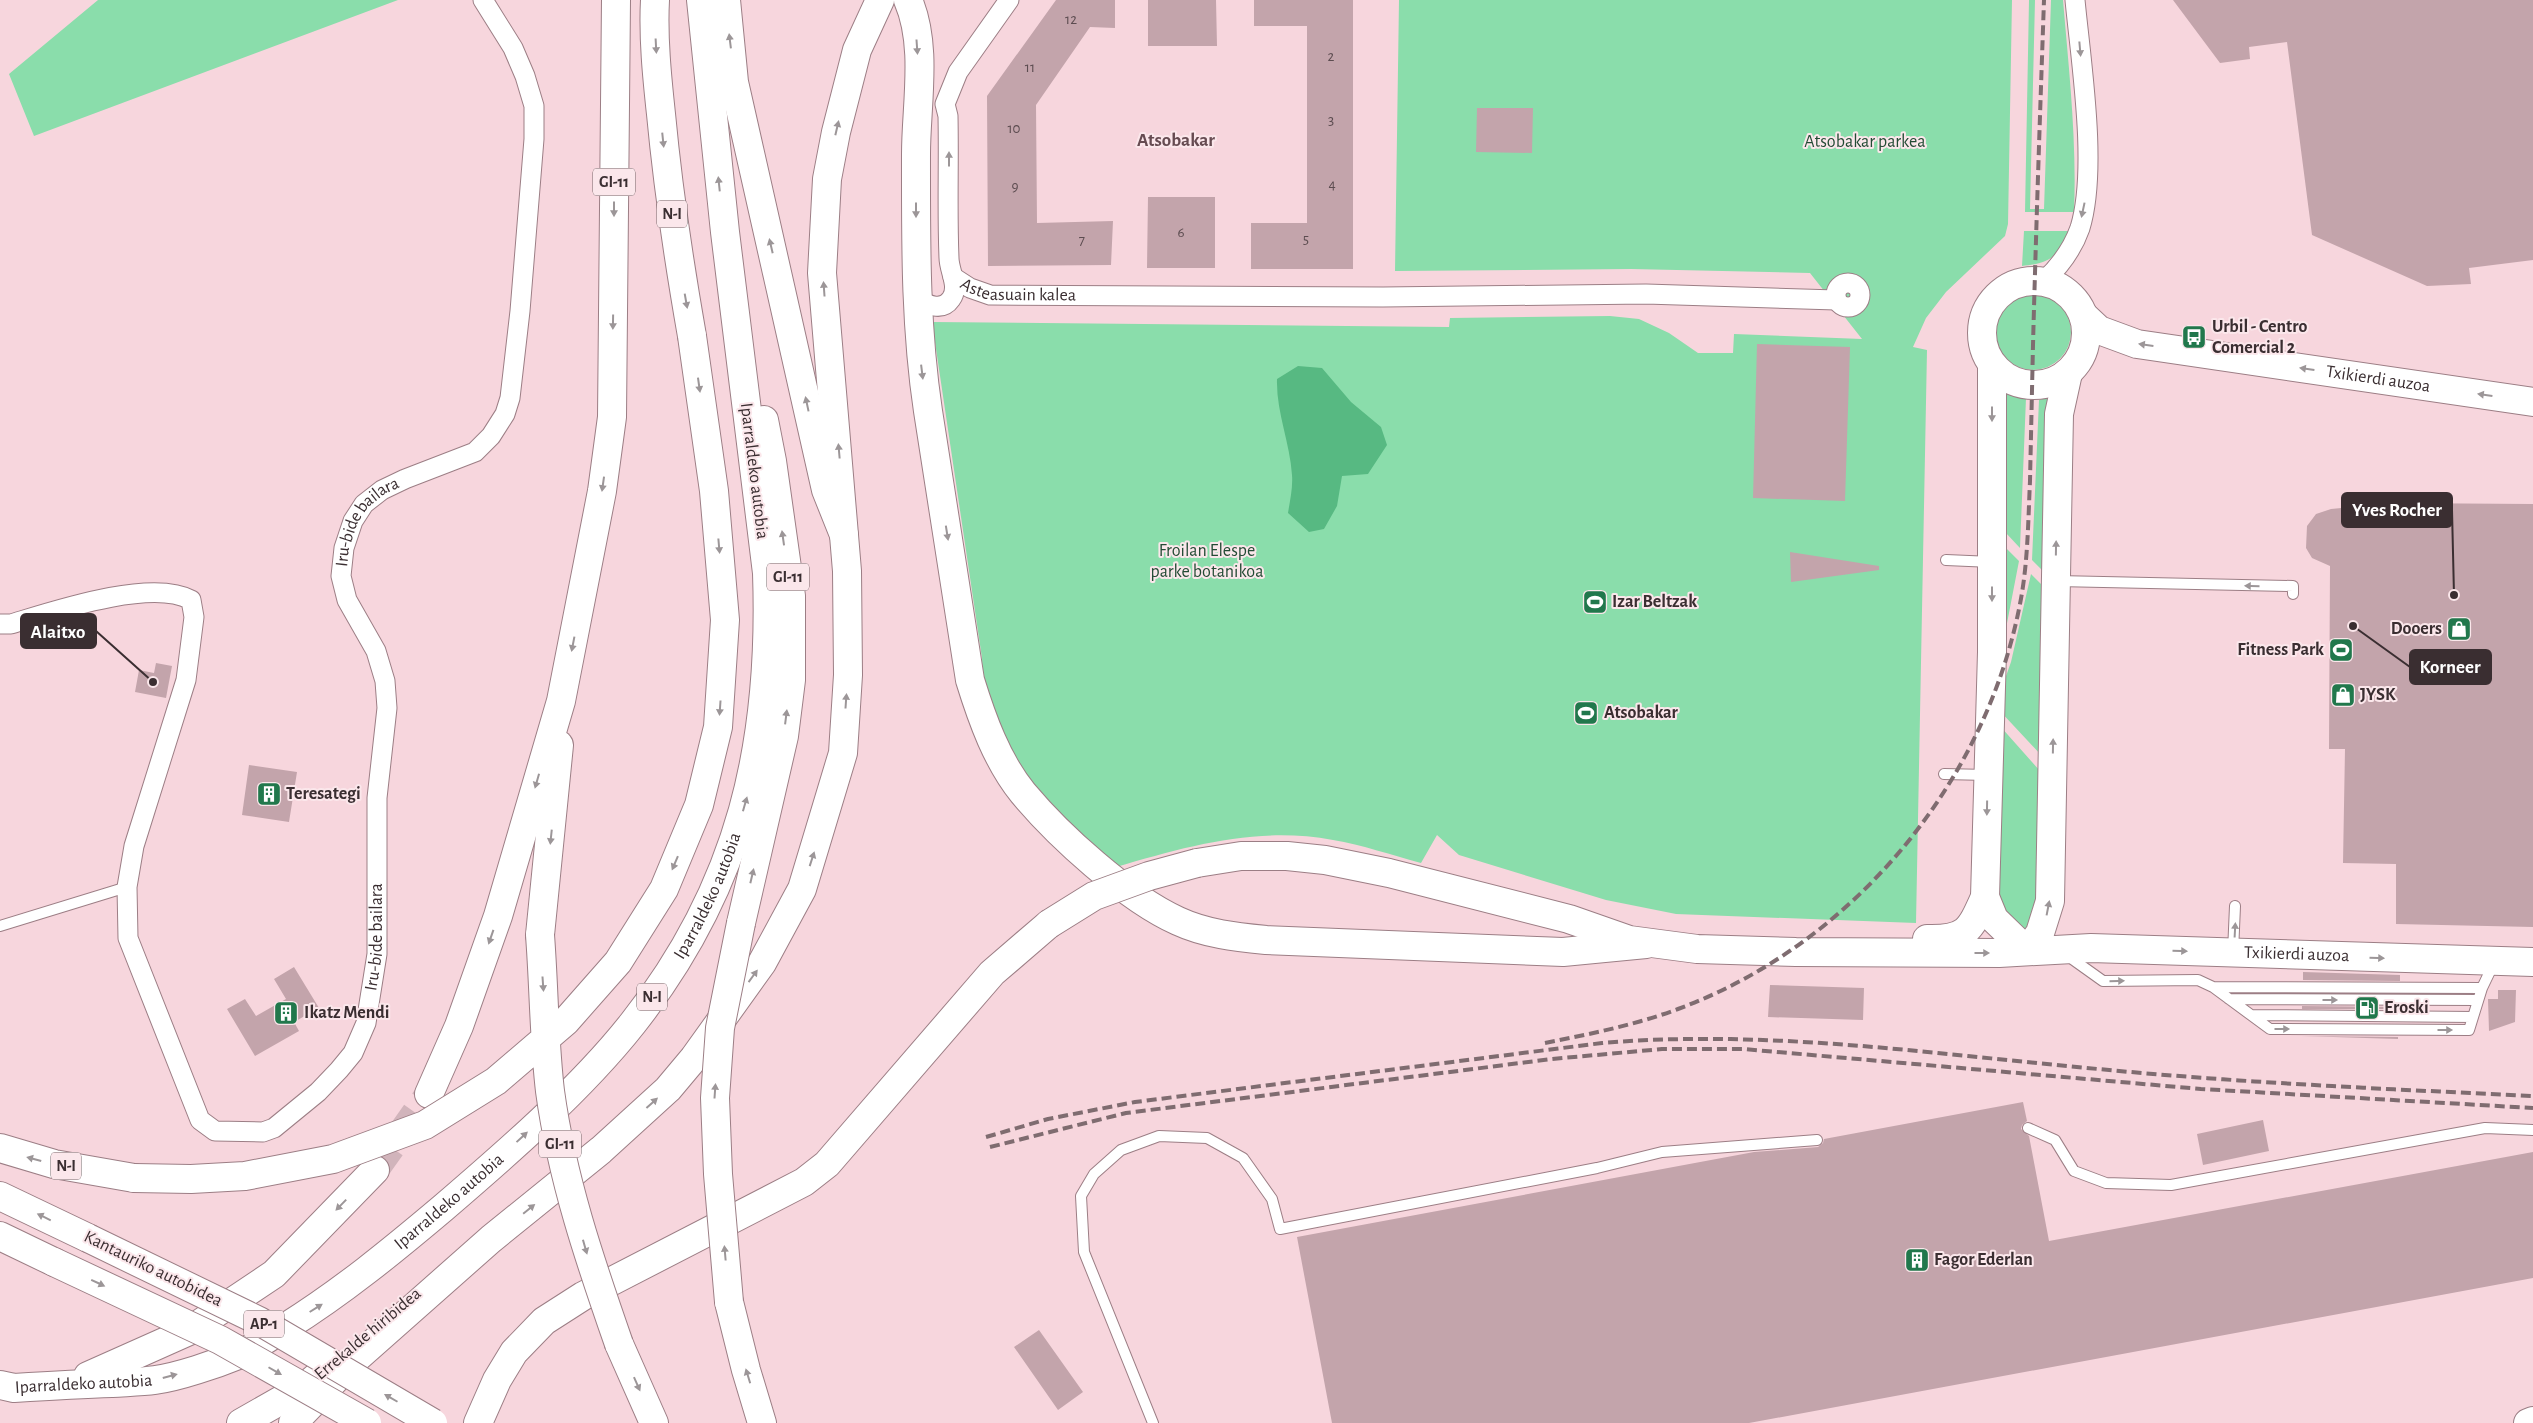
<svg xmlns="http://www.w3.org/2000/svg" width="2533" height="1423" font-family="'Alegreya Sans',sans-serif">
<style>
.green{fill:#8addab}
.water{fill:#57b982}
.building{fill:#c3a4ab}
.lines{fill:none;stroke-linecap:round;stroke-linejoin:round}
.highway-tunnel{stroke:#d1b4bb;stroke-width:28;stroke-dasharray:28 14;stroke-linecap:butt}
.lane-casing{stroke:#9c7e85;stroke-width:12}
.street-casing{stroke:#9c7e85;stroke-width:21}
.secondary-casing{stroke:#9c7e85;stroke-width:30}
.highway-casing{stroke:#9c7e85;stroke-width:30}
.lane{stroke:#fff;stroke-width:10}
.street{stroke:#fff;stroke-width:19}
.secondary{stroke:#fff;stroke-width:28}
.highway{stroke:#fff;stroke-width:28}
.rail{stroke:#7f6c70;stroke-width:4;stroke-dasharray:10 5;stroke-linecap:butt}
.secondary-bridge-casing{stroke:#9c7e85;stroke-width:30;stroke-linecap:butt}
.highway-bridge-casing{stroke:#9c7e85;stroke-width:30;stroke-linecap:butt}
.secondary-bridge{stroke:#fff;stroke-width:28}
.highway-bridge{stroke:#fff;stroke-width:28}
.oneway{fill:#9c9698}
.labels{text-anchor:middle;dominant-baseline:central;stroke-width:4;stroke-linejoin:round;paint-order:stroke}
.number-label{font-size:15px;fill:#5c4c50}
.shield{fill:#fbe7eb;stroke:#746669;stroke-width:1}
.shield-label{font-size:16px;font-weight:bold;fill:#3a2e31}
.park-label{font-size:18px;fill:#234b34;stroke:#fbe7eb}
.street-label{font-size:18px;fill:#3a2e31;stroke:#fbe7eb}
.poi-label{font-size:18px;font-weight:bold;fill:#3a2e31;stroke:#fbe7eb;text-anchor:start}
.neighbourhood-label{font-size:19px;font-weight:bold;fill:#664b51;stroke:#fbe7eb}
.leader{fill:none;stroke:#3a2e31;stroke-width:2}
.callout-dot{fill:#3a2e31;stroke:#fbe7eb;stroke-width:2}
.callout{fill:#3a2e31;stroke:#3a2e31;stroke-width:2}
.callout-label{font-size:19px;text-anchor:middle;font-weight:bold;fill:#fff}
</style>
<rect width="100%" height="100%" fill="#f7d6dd"/>
<path class="green" d="M98,0H398L34,136L9,74Z
M1399,0H2012L2008,224L2005,236L1946,292L1926,318L1913,347L1927,350L1916,923L1676,914L1606,900L1459,855L1437,835L1421,863C1392,855 1362,845 1333,840C1257,826 1188,846 1116,867L1056,812L1037,791L1007,746L983,688L982,658L932,322L1449,327L1450,318L1610,316L1639,319L1669,333L1698,353H1733L1734,334L1862,339L1810,273L1631,269L1395,271Z
M2029,0H2035L2030,209H2044L2051,0H2063C2069,71 2077,141 2074,212H2025Z
M2024,231H2069C2056,257 2052,263 2022,266Z
M1995 332a38 38 0 1 1 76 0a38 38 0 1 1-76 0Z
M2007,393L2026,398L2020,548L2005,532Z
M2052,396L2044,572L2032,560L2039,400Z
M2004,546L2019,561L2003,644Z
M2031,574L2044,587L2041,755L1999,710L2000,693L2011,662Z
M2000,726L2040,771L2038,908L2028,927L2022,930L1998,903Z"/>
<path class="water" d="M1298,366L1322,368L1351,402L1381,427L1387,445L1368,474L1342,476L1337,506L1324,529L1309,532L1288,513C1290,501 1293,487 1292,475C1290,442 1276,412 1277,379Z"/>
<path class="building" d="M1056,0H1115V28L1090,27L1036,105L1037,223L1113,221L1111,265L988,266L987,96Z
M1148,0H1216L1217,46H1148Z
M1254,0H1353V269H1251V223H1307V26H1254Z
M2173,0H2533V260L2469,268L2471,284L2427,286L2312,235L2287,42L2249,47L2250,59L2220,63Z
M1477,108H1533L1532,153L1476,152Z
M1148,197H1215V268H1147Z
M1757,344L1850,347L1845,501L1753,498Z
M2393,503L2533,504V927L2396,924V864L2343,863L2345,749H2329L2330,566L2312,558L2306,548L2307,526L2316,514L2331,509Z
M1790,552L1879,566V570L1791,582Z
M156,663L172,666L166,698L135,692L139,670L154,673Z
M249,765L297,772L289,822L242,815Z
M294,967L319,1008L294,1022L299,1031L255,1056L227,1009L245,999L256,1016L286,999L274,979Z
M2303,972L2400,975V981L2303,980Z
M1770,985L1864,988L1863,1020L1768,1017Z
M2498,990H2516L2515,1022L2489,1031L2488,999H2498Z
M2302,1006L2399,1007V1009H2302Z
M2301,1036L2398,1037V1039Z
M2023,1102L2027,1121L2022,1125L2021,1129L2029,1136L2049,1241L2533,1152V1278L1749,1423H1332L1297,1237L1754,1152L1818,1147L1823,1143L1824,1139Z
M2263,1120L2269,1151L2203,1165L2197,1134Z
M1039,1330L1083,1392L1058,1410L1014,1347Z"/>
<g class="lines">
<path class="highway-tunnel" d="M375,1170L429,1094"/>
<defs>
<path id="lane" d="M1946,560L1992,562
M2057,581L2293,586V594
M1944,774L1987,775
M0,926L127,887
M2233,952L2235,906
M2068,956L2103,981L2198,980L2213,987L2270,1029L2469,1030L2482,988L2494,963
M2213,987L2482,988
M2229,999L2478,1000
M2251,1015L2473,1017
M2028,1128L2055,1140L2074,1171L2106,1183L2171,1185L2485,1128L2533,1130
M1153,1423L1084,1252L1081,1196L1094,1174L1121,1150L1159,1136L1207,1138L1243,1158L1272,1199L1280,1229L1597,1168L1662,1152L1817,1140"/>
<g id="street">
<path id="s1" d="M953,277L970,288L990,295L1383,297L1646,294L1836,300"/>
<path d="M2044,281C2059,267 2073,248 2080,228C2098,169 2081,63 2075,0"/>
<circle cx="1848" cy="295" r="12"/>
<path d="M917,299C928,305 942,312 951,299C960,287 949,271 949,258C947,211 949,163 948,116L945,104L958,72L1009,0"/>
<path id="s2" d="M0,624H11C54,611 152,578 191,600L194,617L186,680L134,846L127,887L128,938L200,1120L215,1131L263,1132L274,1128L318,1092L339,1070L353,1053L366,1023L377,954V798L387,708L385,681L376,651L347,600L341,576L344,548L353,521L364,504L382,490L405,479L475,452L491,436L505,414L510,398L520,311L534,139V106L525,76L513,48L483,0"/>
</g>
<g id="secondary">
<path d="M908,0C928,46 916,105 916,154C916,240 915,325 928,411L970,680C982,719 997,761 1023,793C1059,836 1127,898 1178,921C1206,934 1236,937 1266,940L1563,952L1646,944"/>
<circle cx="2034" cy="333" r="52"/>
<path id="s3" d="M2083,315L2099,330L2137,344L2533,402"/>
<path id="s4" d="M1197,863L1241,856H1287L1325,860L1389,873L1569,919L1629,940L1697,949L1796,952L1999,953L2091,948L2533,962"/>
<path d="M1985,897L1994,919L2027,951"/>
<path d="M1927,939C1966,940 1970,931 1985,897L1992,652V365"/>
<path d="M2027,951L2040,933L2050,901L2059,414L2068,373"/>
<path d="M241,1423L306,1386L321,1373"/>
<path d="M293,1423L352,1362L491,1239L601,1150L668,1089L694,1058L762,963L802,889L843,753L848,675L847,571L822,273L827,179L836,132L857,50L880,0"/>
<path d="M478,1423L497,1380L514,1352L544,1321L583,1296L804,1182L827,1164L992,973L1049,924"/>
</g>
<g id="highway">
<path d="M655,0C653,37 657,77 661,114C668,189 679,262 692,336"/>
<path d="M726,0L734,82L826,490L844,535"/>
<path d="M741,923L784,736L791,680V596L772,461L764,420"/>
<path d="M540,935L559,745"/>
<path d="M429,1094L459,1026L498,916L561,701L602,491L612,417L616,0"/>
<path d="M0,1148L54,1164L134,1178"/>
<path d="M0,1196L88,1238"/>
<path d="M0,1236L54,1262"/>
<path d="M729,1302L746,1370L762,1423"/>
<path d="M619,1344L654,1423"/>
<path d="M88,1376L189,1331L274,1274L375,1170"/>
<path id="s5" d="M0,1385L14,1388C46,1386 79,1384 112,1383C126,1382 141,1382 155,1380C178,1377 216,1364 238,1355C254,1348 270,1336 286,1327C342,1292 392,1251 443,1208C507,1153 581,1089 633,1023C741,886 773,744 767,573L725,232L701,0"/>
<path d="M2528,1423L2533,1421"/>
</g>
</defs>
<use href="#lane" class="lane-casing"/>
<use href="#street" class="street-casing"/>
<use href="#secondary" class="secondary-casing"/>
<use href="#highway" class="highway-casing"/>
<use href="#lane" class="lane"/>
<use href="#street" class="street"/>
<use href="#secondary" class="secondary"/>
<use href="#highway" class="highway"/>
<path class="rail" d="M1545,1043C1590,1034 1635,1025 1678,1009C1851,945 1985,785 2020,604C2028,563 2028,523 2030,481C2031,436 2032,390 2033,345C2036,230 2040,115 2044,0
M986,1137L1048,1119L1135,1102L1602,1043C1768,1029 1933,1054 2098,1069C2243,1083 2388,1089 2533,1096
M990,1147L1126,1113L1552,1059L1662,1049H1743L2201,1089L2533,1108"/>
<defs>
<path id="secondary-bridge" d="M1049,924L1094,896L1149,876L1197,863"/>
<path id="highway-bridge" d="M540,935C544,987 544,1040 550,1091C562,1179 590,1261 619,1344
M134,1178L191,1179L245,1176L333,1159L425,1125L496,1081L566,1021L618,962L664,889L699,805L718,727L725,620L714,491L692,336
M88,1238L259,1321L433,1423
M54,1262L220,1340L367,1423
M729,1302L718,1174L715,1098L720,1028L741,923"/>
</defs>
<use href="#secondary-bridge" class="secondary-bridge-casing"/>
<use href="#highway-bridge" class="highway-bridge-casing"/>
<use href="#secondary-bridge" class="secondary-bridge"/>
<use href="#highway-bridge" class="highway-bridge"/>
</g>
<defs><path id="oneway-solid" d="M-6-.8H1V-3.2L6.5 0L1 3.2V.8H-6Z" transform="scale(1.25)"/></defs>
<g class="oneway">
<use href="#oneway-solid" transform="translate(730 41) rotate(-97)"/>
<use href="#oneway-solid" transform="translate(656 46) rotate(87)"/>
<use href="#oneway-solid" transform="translate(917 47) rotate(86)"/>
<use href="#oneway-solid" transform="translate(2080 49) rotate(85)"/>
<use href="#oneway-solid" transform="translate(837 128) rotate(-77)"/>
<use href="#oneway-solid" transform="translate(663 140) rotate(84)"/>
<use href="#oneway-solid" transform="translate(949 159) rotate(-90)"/>
<use href="#oneway-solid" transform="translate(719 184) rotate(-96)"/>
<use href="#oneway-solid" transform="translate(614 209) rotate(90)"/>
<use href="#oneway-solid" transform="translate(916 210) rotate(90)"/>
<use href="#oneway-solid" transform="translate(2083 210) rotate(102)"/>
<use href="#oneway-solid" transform="translate(771 246) rotate(-103)"/>
<use href="#oneway-solid" transform="translate(824 289) rotate(-94)"/>
<use href="#oneway-solid" transform="translate(686 301) rotate(80)"/>
<use href="#oneway-solid" transform="translate(613 322) rotate(91)"/>
<use href="#oneway-solid" transform="translate(2146 345) rotate(-172)"/>
<use href="#oneway-solid" transform="translate(2307 369) rotate(-172)"/>
<use href="#oneway-solid" transform="translate(922 372) rotate(83)"/>
<use href="#oneway-solid" transform="translate(699 385) rotate(82)"/>
<use href="#oneway-solid" transform="translate(2485 395) rotate(-172)"/>
<use href="#oneway-solid" transform="translate(807 404) rotate(-102)"/>
<use href="#oneway-solid" transform="translate(1992 414) rotate(90)"/>
<use href="#oneway-solid" transform="translate(839 451) rotate(-95)"/>
<use href="#oneway-solid" transform="translate(603 484) rotate(98)"/>
<use href="#oneway-solid" transform="translate(947 533) rotate(81)"/>
<use href="#oneway-solid" transform="translate(783 538) rotate(-98)"/>
<use href="#oneway-solid" transform="translate(719 546) rotate(85)"/>
<use href="#oneway-solid" transform="translate(2056 548) rotate(-89)"/>
<use href="#oneway-solid" transform="translate(2252 586) rotate(-179)"/>
<use href="#oneway-solid" transform="translate(1992 594) rotate(90)"/>
<use href="#oneway-solid" transform="translate(573 644) rotate(101)"/>
<use href="#oneway-solid" transform="translate(846 701) rotate(-86)"/>
<use href="#oneway-solid" transform="translate(720 708) rotate(94)"/>
<use href="#oneway-solid" transform="translate(786 717) rotate(-83)"/>
<use href="#oneway-solid" transform="translate(2053 746) rotate(-89)"/>
<use href="#oneway-solid" transform="translate(537 781) rotate(106)"/>
<use href="#oneway-solid" transform="translate(745 804) rotate(-74)"/>
<use href="#oneway-solid" transform="translate(1987 808) rotate(91)"/>
<use href="#oneway-solid" transform="translate(551 837) rotate(96)"/>
<use href="#oneway-solid" transform="translate(812 859) rotate(-72)"/>
<use href="#oneway-solid" transform="translate(675 863) rotate(113)"/>
<use href="#oneway-solid" transform="translate(752 876) rotate(-77)"/>
<use href="#oneway-solid" transform="translate(2048 908) rotate(-79)"/>
<use href="#oneway-solid" transform="translate(2235 930) rotate(-87)"/>
<use href="#oneway-solid" transform="translate(491 937) rotate(109)"/>
<use href="#oneway-solid" transform="translate(2180 951) rotate(2)"/>
<use href="#oneway-solid" transform="translate(1982 953)"/>
<use href="#oneway-solid" transform="translate(2377 958) rotate(2)"/>
<use href="#oneway-solid" transform="translate(753 976) rotate(-54)"/>
<use href="#oneway-solid" transform="translate(2117 981) rotate(-1)"/>
<use href="#oneway-solid" transform="translate(543 984) rotate(86)"/>
<use href="#oneway-solid" transform="translate(2330 1000)"/>
<use href="#oneway-solid" transform="translate(2282 1029)"/>
<use href="#oneway-solid" transform="translate(2445 1030)"/>
<use href="#oneway-solid" transform="translate(715 1091) rotate(-86)"/>
<use href="#oneway-solid" transform="translate(652 1103) rotate(-42)"/>
<use href="#oneway-solid" transform="translate(522 1137) rotate(-43)"/>
<use href="#oneway-solid" transform="translate(34 1159) rotate(-165)"/>
<use href="#oneway-solid" transform="translate(341 1205) rotate(134)"/>
<use href="#oneway-solid" transform="translate(529 1209) rotate(-39)"/>
<use href="#oneway-solid" transform="translate(44 1217) rotate(-154)"/>
<use href="#oneway-solid" transform="translate(585 1247) rotate(74)"/>
<use href="#oneway-solid" transform="translate(725 1253) rotate(-95)"/>
<use href="#oneway-solid" transform="translate(98 1283) rotate(25)"/>
<use href="#oneway-solid" transform="translate(316 1308) rotate(-32)"/>
<use href="#oneway-solid" transform="translate(275 1371) rotate(30)"/>
<use href="#oneway-solid" transform="translate(170 1376) rotate(-15)"/>
<use href="#oneway-solid" transform="translate(748 1376) rotate(-107)"/>
<use href="#oneway-solid" transform="translate(637 1384) rotate(66)"/>
<use href="#oneway-solid" transform="translate(391 1398) rotate(-150)"/>
</g>
<defs>
<symbol id="bus-square" viewBox="-11 -11 22 22"><rect x="-9" y="-9" width="18" height="18" rx="4" fill="#21784c" stroke="#fbe7eb"/><path d="M-5-6H5V4H4V6H2V4H-2V6H-4V4H-5ZM-3.5-4V0h7V-4ZM-3.5 1.2v1.5H-2V1.2ZM2 1.2v1.5H3.5V1.2Z" fill="#fff"/></symbol>
<symbol id="stadium-square" viewBox="-11 -11 22 22"><rect x="-9" y="-9" width="18" height="18" rx="4" fill="#21784c" stroke="#fbe7eb"/><path d="M0-5a6.5 5 0 1 0 0 10a6.5 5 0 1 0 0-10ZM-3.5-1.8h7v3.6h-7Z" fill="#fff"/></symbol>
<symbol id="shop-square" viewBox="-11 -11 22 22"><rect x="-9" y="-9" width="18" height="18" rx="4" fill="#21784c" stroke="#fbe7eb"/><path d="M-5-2.5h2.3a2.7 3.5 0 0 1 5.4 0H5L5.5 6h-11ZM-1.5-2.5h3a1.5 2.3 0 0 0-3 0Z" fill="#fff"/></symbol>
<symbol id="building-square" viewBox="-11 -11 22 22"><rect x="-9" y="-9" width="18" height="18" rx="4" fill="#21784c" stroke="#fbe7eb"/><path d="M-4-6H4V6H1V3H-1V6H-4ZM-2.5-4.3h1.7v1.8h-1.7ZM.8-4.3h1.7v1.8H.8ZM-2.5-1h1.7V.8h-1.7ZM.8-1h1.7V.8H.8Z" fill="#fff"/></symbol>
<symbol id="fuel-square" viewBox="-11 -11 22 22"><rect x="-9" y="-9" width="18" height="18" rx="4" fill="#21784c" stroke="#fbe7eb"/><path d="M-5.5-6h7V0h2V4h1.3V-2.5L3-4.5l.8-.8L6-3V5H2.5V1h-1V6h-7ZM-4.2-4.7v3.2H.2V-4.7Z" fill="#fff"/></symbol>
</defs>
<g fill-rule="evenodd">
<use href="#bus-square" x="2180" y="323" width="28" height="28"/>
<use href="#stadium-square" x="1581" y="588" width="28" height="28"/>
<use href="#shop-square" x="2445" y="615" width="28" height="28"/>
<use href="#stadium-square" x="2327" y="636" width="28" height="28"/>
<use href="#shop-square" x="2329" y="681" width="28" height="28"/>
<use href="#stadium-square" x="1572" y="699" width="28" height="28"/>
<use href="#building-square" x="255" y="780" width="28" height="28"/>
<use href="#fuel-square" x="2353" y="994" width="28" height="28"/>
<use href="#building-square" x="272" y="999" width="28" height="28"/>
<use href="#building-square" x="1903" y="1246" width="28" height="28"/>
</g>
<g class="labels">
<g class="number-label">
<text x="1071" y="19">12</text>
<text x="1331" y="56">2</text>
<text x="1030" y="67">11</text>
<text x="1331" y="120">3</text>
<text x="1014" y="128">10</text>
<text x="1332" y="184">4</text>
<text x="1015" y="186">9</text>
<text x="1181" y="232">6</text>
<text x="1306" y="239">5</text>
<text x="1082" y="240">7</text>
</g>
<g class="shield">
<rect x="593" y="168.5" width="42" height="27" rx="4"/>
<rect x="657" y="200.5" width="30" height="27" rx="4"/>
<rect x="767" y="563.5" width="42" height="27" rx="4"/>
<rect x="637" y="983.5" width="30" height="27" rx="4"/>
<rect x="539" y="1130.5" width="42" height="27" rx="4"/>
<rect x="51" y="1152.5" width="30" height="27" rx="4"/>
<rect x="244" y="1310.5" width="40" height="27" rx="4"/>
</g>
<g class="shield-label">
<text x="614" y="182">GI-11</text>
<text x="672" y="214">N-I</text>
<text x="788" y="577">GI-11</text>
<text x="652" y="997">N-I</text>
<text x="560" y="1144">GI-11</text>
<text x="66" y="1166">N-I</text>
<text x="264" y="1324">AP-1</text>
</g>
<g class="park-label">
<text x="1865" y="142">Atsobakar parkea</text>
<text x="1207" y="551">Froilan Elespe<tspan x="1207" dy="21">parke botanikoa</tspan></text>
</g>
<g class="street-label">
<text stroke="none"><textPath href="#s1" startOffset="69">Asteasuain kalea</textPath></text>
<text stroke="none"><textPath href="#s3" startOffset="306">Txikierdi auzoa</textPath></text>
<text transform="translate(754 471) rotate(83)">Iparraldeko autobia</text>
<text stroke="none"><textPath href="#s2" startOffset="1481">Iru-bide bailara</textPath></text>
<text stroke="none"><textPath href="#s5" startOffset="909">Iparraldeko autobia</textPath></text>
<text stroke="none"><textPath href="#s2" startOffset="1046">Iru-bide bailara</textPath></text>
<text stroke="none"><textPath href="#s4" startOffset="1112">Txikierdi auzoa</textPath></text>
<text stroke="none"><textPath href="#s5" startOffset="504">Iparraldeko autobia</textPath></text>
<text transform="translate(153 1269) rotate(26)">Kantauriko autobidea</text>
<text transform="translate(368 1334) rotate(-40)">Errekalde hiribidea</text>
<text stroke="none"><textPath href="#s5" startOffset="84">Iparraldeko autobia</textPath></text>
</g>
<g class="poi-label">
<text x="2212" y="327">Urbil - Centro<tspan x="2212" dy="21">Comercial 2</tspan></text>
<text x="1612" y="602">Izar Beltzak</text>
<text x="2442" y="629" text-anchor="end">Dooers</text>
<text x="2324" y="650" text-anchor="end">Fitness Park</text>
<text x="2360" y="695">JYSK</text>
<text x="1604" y="713">Atsobakar</text>
<text x="286" y="794">Teresategi</text>
<text x="2384" y="1008">Eroski</text>
<text x="304" y="1013">Ikatz Mendi</text>
<text x="1934" y="1260">Fagor Ederlan</text>
</g>
<g class="neighbourhood-label">
<text x="1176" y="140">Atsobakar</text>
</g>
</g>
<path class="leader" d="M2454 595L2452 510M153 682L96 631M2353 626L2410 667"/>
<g class="callout-dot">
<circle cx="2454" cy="595" r="5"/>
<circle cx="153" cy="682" r="5"/>
<circle cx="2353" cy="626" r="5"/>
</g>
<g class="callout">
<rect x="2342" y="493" width="110" height="34" rx="5"/>
<rect x="21" y="614" width="75" height="34" rx="5"/>
<rect x="2410" y="650" width="81" height="34" rx="5"/>
</g>
<g class="callout-label">
<text x="2397" y="516">Yves Rocher</text>
<text x="58" y="638">Alaitxo</text>
<text x="2450" y="673">Korneer</text>
</g>
</svg>
